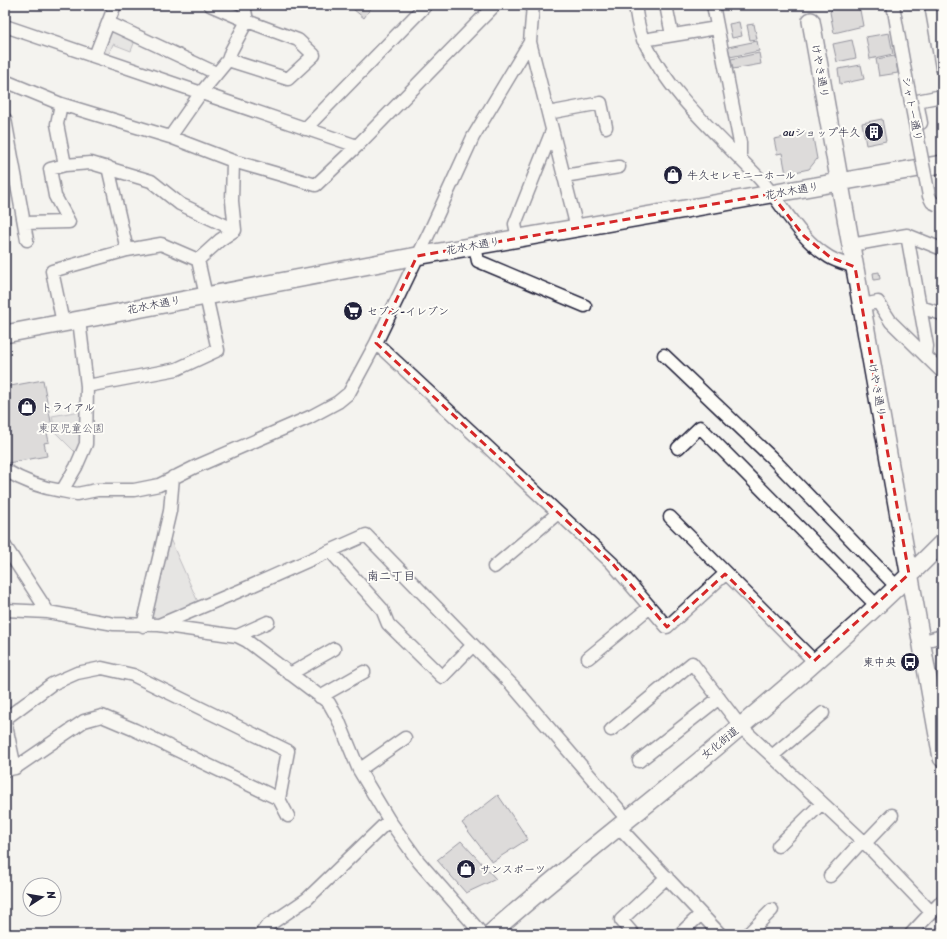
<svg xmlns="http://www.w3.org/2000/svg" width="947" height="939" font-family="Sriracha,'Klee One',sans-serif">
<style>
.green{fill:#d5d4d5;stroke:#7c7b88}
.building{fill:#c0bfc2;stroke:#22223b}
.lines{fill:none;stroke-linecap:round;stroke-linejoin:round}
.street-casing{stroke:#22223b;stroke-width:15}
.secondary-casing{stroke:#22223b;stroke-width:20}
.street{stroke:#fdfcf7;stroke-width:12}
.secondary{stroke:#fdfcf7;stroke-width:17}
.street-bridge-casing{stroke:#22223b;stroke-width:15;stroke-linecap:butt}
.street-bridge{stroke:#fdfcf7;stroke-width:12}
.marked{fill:none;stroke:#d62828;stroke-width:3;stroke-dasharray:8 5;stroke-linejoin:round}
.labels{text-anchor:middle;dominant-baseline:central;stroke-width:4;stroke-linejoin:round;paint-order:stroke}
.street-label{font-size:11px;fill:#22223b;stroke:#fdfcf7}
.poi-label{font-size:11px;fill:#22223b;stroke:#fdfcf7;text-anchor:start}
.park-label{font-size:11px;fill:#585769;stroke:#fdfcf7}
.neighbourhood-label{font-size:12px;fill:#22223b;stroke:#fdfcf7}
</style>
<rect width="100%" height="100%" fill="#f4f3ef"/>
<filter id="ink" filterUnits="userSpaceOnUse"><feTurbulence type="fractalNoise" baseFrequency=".025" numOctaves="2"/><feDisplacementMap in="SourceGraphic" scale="8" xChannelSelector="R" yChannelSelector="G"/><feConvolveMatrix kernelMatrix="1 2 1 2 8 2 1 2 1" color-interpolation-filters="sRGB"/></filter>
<g filter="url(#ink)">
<path class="green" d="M111,31L124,36L136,38L131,51L113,44L108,57L104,54Z
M86,410L80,457L55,432L52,416Z
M170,539L198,602L155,621L149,614Z"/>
<path class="building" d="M348,5H373L364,18Z
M835,5H859L863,26L834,33L830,12Z
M739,22L742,36L732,38L729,24Z
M754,24L757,39L750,40L747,25Z
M889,33L893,54L870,59L866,37Z
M852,40L856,58L837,62L833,44Z
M757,41L759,51L730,57L728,47Z
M759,53L761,64L733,69L731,59Z
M895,56L898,73L879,76L876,59Z
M861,65L864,79L840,84L838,69Z
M882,119L886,141L866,145L862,123Z
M812,132L817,159L809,169L786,174L782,153L777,154L774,139Z
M879,272L880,279L874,280L873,273Z
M43,380L52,427L46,428L49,442L44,443L47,456L8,463L5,454V387Z
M498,795L528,839L492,862L462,823Z
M461,841L496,879L466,893L437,860Z"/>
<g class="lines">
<defs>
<path id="street" d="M210,5L247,21L298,40L314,55L288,79L228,60
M635,5C637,17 638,30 644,41C670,95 718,135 759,178C783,204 798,238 829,257C837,262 847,264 855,267
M666,5L672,35
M713,5L740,143V159
M893,5L904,66
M931,5L942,68
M109,23L216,73
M5,26L357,146
M643,40L717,28
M530,42L577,228
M95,56L115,5
M5,81L61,104L170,137L233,161L316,185L357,146L495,5
M61,104L57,124L65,165
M548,113L601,103L606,127
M5,119L27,240
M921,123L917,101L942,96
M305,129L426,5
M170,137L200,94L228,60L231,51L247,21L244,5
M108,167L127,250
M564,176L619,167
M24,223L69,222L55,196L50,169L65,165L91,163L151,181L180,204L235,230
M907,235L927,346L926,355
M518,239L515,224L552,131
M851,245L907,235L942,249
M475,246L478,261L585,306
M198,260L220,240L235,230L232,201L233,161
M862,305L878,302L891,322L942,372
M920,307L942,314
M79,320L87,386L86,444L76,467L62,491L77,494L97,490H134L159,485L195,467L310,417L338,402L349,393L376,343L430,231L473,137L530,42L533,5
M63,323L52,271L127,250L161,244L198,260
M376,343L612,563L667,627L725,574
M664,355L772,458L896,586
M87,386L177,369L218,350L198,260
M678,448L700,427L876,605
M5,470C23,481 41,488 62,491
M670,517L814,661
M5,546L48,612
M331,552L382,609L388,624L442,677L473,645
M494,567L558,513
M5,610L48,612L114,624L159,625L237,636L247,641L329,703L338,719L359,770L389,820L419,862L482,934
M159,625L251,586L366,535L512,685L627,819
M143,626L170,511L173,477
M237,636L268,622
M921,642L942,636
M588,658L650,607
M290,674L334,649
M320,697L364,672
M5,719L52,684L77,673L102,668L133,675L288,751L279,799L135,730L102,716L84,721L15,768L5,770
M5,721L15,768
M611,730L692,663L741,727L865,843L932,913
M772,756L823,713
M639,761L719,698
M359,770L405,738
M279,799L288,816
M618,826L720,934
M865,843L892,815
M778,846L822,803
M830,876L862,841
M261,934L266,927L307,899L389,820
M633,934L621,920L667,877
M680,934L701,914
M748,934L772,910
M911,934L942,901"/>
<path id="secondary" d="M811,21L942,758
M5,334L417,256L942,164
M490,934C571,862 659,797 741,726C810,668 878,607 942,543"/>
</defs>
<use href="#street" class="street-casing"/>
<use href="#secondary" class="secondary-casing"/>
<use href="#street" class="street"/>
<use href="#secondary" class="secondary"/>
<defs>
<path id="street-bridge" d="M904,66L929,196L932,202L938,205"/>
</defs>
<use href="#street-bridge" class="street-bridge-casing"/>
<use href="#street-bridge" class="street-bridge"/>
</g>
</g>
<path d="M0 0H947V939H0ZM771,194L804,236L830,257L855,267L909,574L814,661L725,574L667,627L612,563L376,343L417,256Z" fill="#f4f3ef" fill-opacity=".55" fill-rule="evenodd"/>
<path class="marked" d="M771,194L804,236L830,257L855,267L909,574L814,661L725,574L667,627L612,563L376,343L417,256Z"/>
<defs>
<symbol id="building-disc" viewBox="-11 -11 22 22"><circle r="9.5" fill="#22223b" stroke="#fdfcf7"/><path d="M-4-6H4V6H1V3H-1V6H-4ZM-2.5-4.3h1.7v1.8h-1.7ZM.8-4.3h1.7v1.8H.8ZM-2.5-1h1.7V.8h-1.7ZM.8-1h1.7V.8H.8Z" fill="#fff"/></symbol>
<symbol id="shop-disc" viewBox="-11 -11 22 22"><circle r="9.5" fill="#22223b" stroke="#fdfcf7"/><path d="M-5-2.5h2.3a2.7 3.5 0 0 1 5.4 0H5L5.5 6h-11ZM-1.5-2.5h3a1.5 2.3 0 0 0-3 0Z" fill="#fff"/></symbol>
<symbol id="supermarket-disc" viewBox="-11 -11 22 22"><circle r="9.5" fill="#22223b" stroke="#fdfcf7"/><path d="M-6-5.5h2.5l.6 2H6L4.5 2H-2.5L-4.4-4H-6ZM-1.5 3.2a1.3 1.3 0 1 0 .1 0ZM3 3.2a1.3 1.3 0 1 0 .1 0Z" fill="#fff"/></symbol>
<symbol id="bus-disc" viewBox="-11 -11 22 22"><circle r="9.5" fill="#22223b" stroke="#fdfcf7"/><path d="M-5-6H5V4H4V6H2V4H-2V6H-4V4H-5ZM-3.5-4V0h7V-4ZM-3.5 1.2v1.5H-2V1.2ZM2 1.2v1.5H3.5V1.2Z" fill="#fff"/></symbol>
</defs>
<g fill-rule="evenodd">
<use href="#building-disc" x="863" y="121" width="22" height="22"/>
<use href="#shop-disc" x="662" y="164" width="22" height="22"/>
<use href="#supermarket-disc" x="342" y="300" width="22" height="22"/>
<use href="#shop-disc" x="16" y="396" width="22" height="22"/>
<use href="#bus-disc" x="899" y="651" width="22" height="22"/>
<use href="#shop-disc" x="455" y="858" width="22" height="22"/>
</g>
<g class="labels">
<g class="street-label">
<text transform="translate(820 71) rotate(80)">けやき通り</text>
<text transform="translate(912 109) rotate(79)">シャトー通り</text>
<text transform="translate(792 191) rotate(-10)">花水木通り</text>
<text transform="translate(473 246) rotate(-10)">花水木通り</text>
<text transform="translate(154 305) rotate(-11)">花水木通り</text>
<text transform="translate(877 390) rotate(80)">けやき通り</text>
<text transform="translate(720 743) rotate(-39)">女化街道</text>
</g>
<g class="poi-label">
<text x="860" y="132" text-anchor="end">auショップ牛久</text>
<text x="687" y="175">牛久セレモニーホール</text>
<text x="367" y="311">セブン-イレブン</text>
<text x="41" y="407">トライアル</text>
<text x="896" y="662" text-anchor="end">東中央</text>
<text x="480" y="869">サンスポーツ</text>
</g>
<g class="park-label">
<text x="71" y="428">東区児童公園</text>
</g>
<g class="neighbourhood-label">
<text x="391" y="576">南二丁目</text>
</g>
</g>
<rect width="947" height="939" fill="none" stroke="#fdfcf7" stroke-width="20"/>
<rect x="10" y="10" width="927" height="919" fill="none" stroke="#22223b" stroke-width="1.5" filter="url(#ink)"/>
<g transform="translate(42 897) rotate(78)"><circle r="19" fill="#fdfcf7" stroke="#a5a5ac"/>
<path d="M0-3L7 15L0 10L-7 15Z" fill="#22223b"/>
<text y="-6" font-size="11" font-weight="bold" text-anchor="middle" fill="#22223b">N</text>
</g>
</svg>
